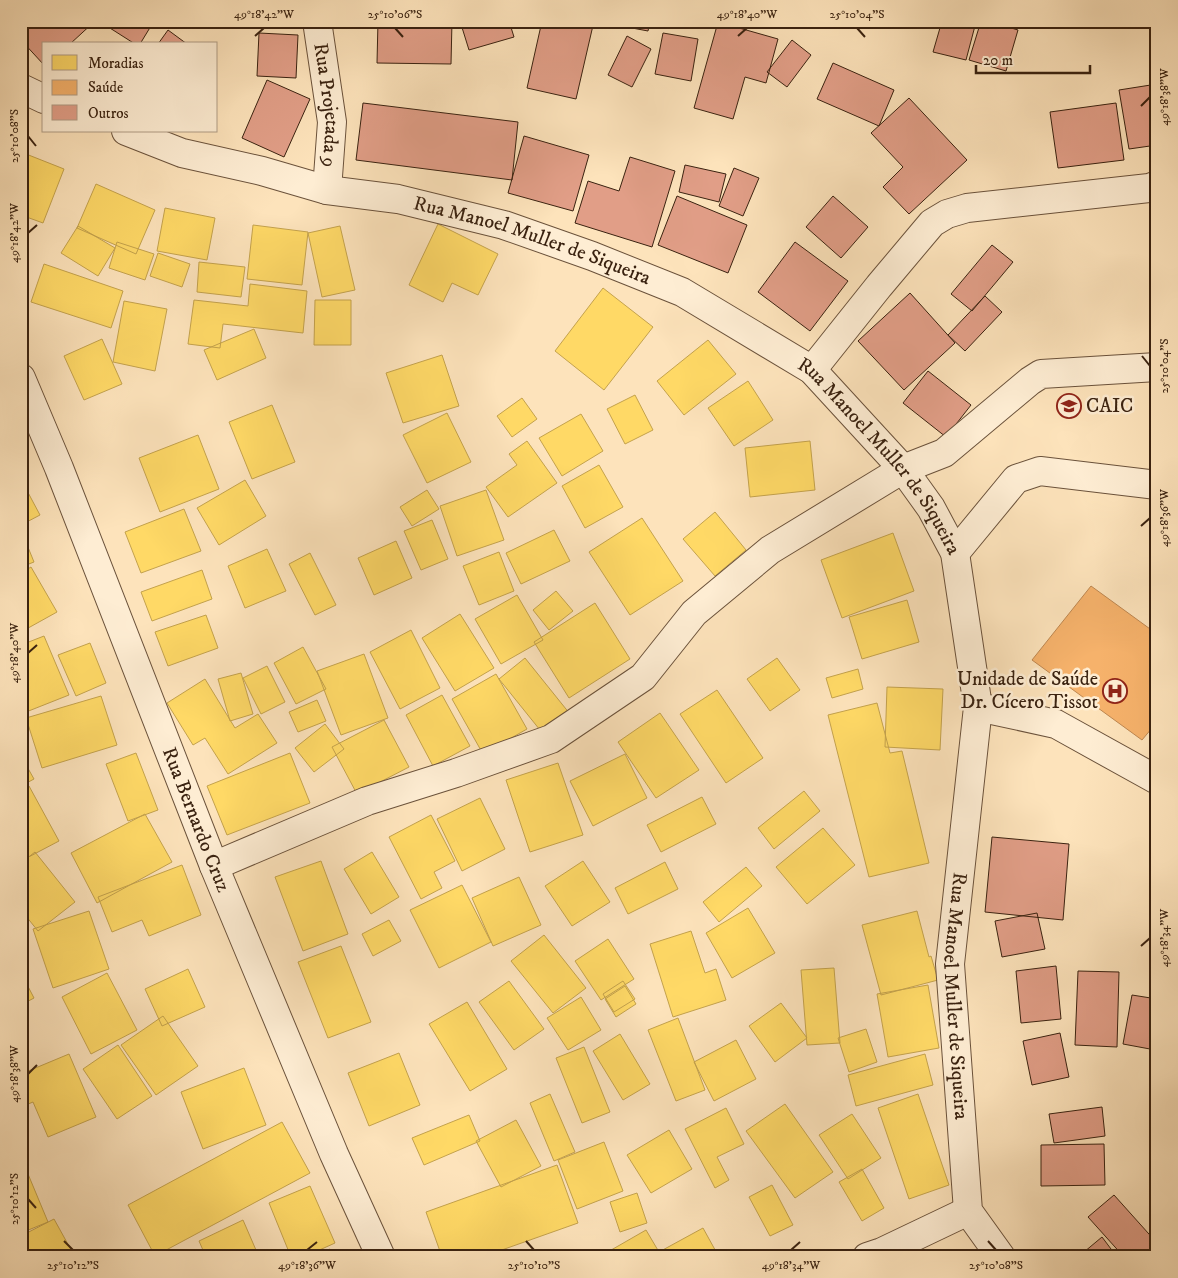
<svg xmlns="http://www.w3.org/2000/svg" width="1178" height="1278" font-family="'IM FELL DW Pica',serif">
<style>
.homes{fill:#ffd966;stroke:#c4a24c}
.health{fill:#f6b26b;stroke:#be8750}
.building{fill:#e19e87;stroke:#3a2210}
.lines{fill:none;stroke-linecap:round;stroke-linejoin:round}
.minor-casing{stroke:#6b523b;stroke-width:30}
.minor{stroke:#feedd3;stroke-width:28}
.ticks{fill:none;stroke:#3a2210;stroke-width:2}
.labels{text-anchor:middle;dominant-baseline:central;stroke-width:5;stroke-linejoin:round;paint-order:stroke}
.street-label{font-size:20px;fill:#3a2210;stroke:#feedd3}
.poi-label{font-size:20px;fill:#3a2210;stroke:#feedd3;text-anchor:start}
.neatline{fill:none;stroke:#3a2210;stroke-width:2}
.ticks-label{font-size:12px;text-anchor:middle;fill:#3a2210}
</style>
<rect width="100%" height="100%" fill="#fde3bb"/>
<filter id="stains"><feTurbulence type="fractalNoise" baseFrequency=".004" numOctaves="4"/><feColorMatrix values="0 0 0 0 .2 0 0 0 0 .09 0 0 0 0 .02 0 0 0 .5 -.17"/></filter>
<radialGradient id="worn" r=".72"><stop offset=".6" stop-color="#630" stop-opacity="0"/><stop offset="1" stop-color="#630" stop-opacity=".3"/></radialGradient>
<path class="homes" d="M21,152L64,169L43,223L21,215Z
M96,184L155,210L136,254L77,228Z
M165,208L215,218L207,260L157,251Z
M438,224L498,254L478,295L452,283L443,302L409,285Z
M253,225L308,232L302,285L247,279Z
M78,226L115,248L98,276L61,253Z
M340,226L355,290L322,297L308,233Z
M117,242L154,254L145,280L109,268Z
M158,253L190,264L182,287L150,276Z
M199,262L245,267L241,297L197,292Z
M44,264L123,291L111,328L31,302Z
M250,284L307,291L303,333L223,324L220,348L188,344L194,300L248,306Z
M603,288L653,327L604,390L555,351Z
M315,300H351V345H314Z
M124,301L167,309L155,371L113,362Z
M254,329L266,358L217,380L204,350Z
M102,339L122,384L84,400L64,356Z
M708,340L736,374L684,415L657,381Z
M442,355L459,406L403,423L386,373Z
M748,381L773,420L734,446L708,408Z
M635,395L653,430L625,444L607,409Z
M522,398L537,419L512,437L497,416Z
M272,405L295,462L252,479L229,422Z
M447,413L471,462L427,483L403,435Z
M581,414L603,451L562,476L539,438Z
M198,435L219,489L160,512L139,458Z
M527,441L557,483L508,517L486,487L517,465L509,454Z
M810,441L815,490L750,497L745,448Z
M599,465L623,507L585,528L562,486Z
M245,480L266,516L219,545L197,508Z
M24,485L40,515L21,525V487Z
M427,490L439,509L412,526L400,507Z
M486,490L504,540L457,556L440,506Z
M184,509L201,551L141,573L125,532Z
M715,512L746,550L715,576L683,539Z
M642,518L683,581L630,615L589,552Z
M432,520L448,559L421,570L404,531Z
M21,530L34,562L21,567Z
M554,530L570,561L521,584L506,553Z
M893,533L914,591L842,618L821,560Z
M396,541L412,578L374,595L358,558Z
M267,549L286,591L245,608L228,566Z
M499,552L514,591L479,605L463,566Z
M310,553L336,605L315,615L289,564Z
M31,567L57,612L21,632V573Z
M202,570L212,599L152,621L141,592Z
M556,591L573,611L549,630L533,610Z
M517,595L543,640L501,664L475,619Z
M907,600L919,642L862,659L849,617Z
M595,603L630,659L569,698L534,642Z
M460,614L494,668L455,691L422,638Z
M206,615L218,648L168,666L155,632Z
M411,630L440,688L400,709L370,652Z
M44,636L69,695L21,714V645Z
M90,643L106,683L76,696L58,655Z
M303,647L326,689L296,704L274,663Z
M364,654L388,718L341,735L317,671Z
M525,658L570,714L544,735L499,679Z
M777,658L800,690L770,711L747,679Z
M267,666L285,702L261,714L243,678Z
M858,669L863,689L832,698L826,678Z
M241,673L253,714L230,721L218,679Z
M496,674L527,729L483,754L452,699Z
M205,679L235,728L258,714L277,743L228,774L205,738L193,745L167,703Z
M887,687L943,689L940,750L885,747Z
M717,690L763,758L726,783L680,714Z
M442,695L470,746L433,766L406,715Z
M101,696L117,745L42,768L26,718Z
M317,700L326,721L298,732L289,712Z
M877,703L890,753L902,751L929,863L869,877L828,715Z
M660,713L699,770L656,798L618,742Z
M384,720L409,767L357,794L332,747Z
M325,724L344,749L314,772L295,748Z
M136,753L158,810L128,821L106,764Z
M290,753L310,803L227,835L207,786Z
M625,754L647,798L593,826L570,781Z
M21,756L34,779L21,786Z
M558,763L583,835L530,852L506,780Z
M29,786L59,841L21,861V790Z
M804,791L820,811L774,849L758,828Z
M702,797L716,824L661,852L647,825Z
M480,798L505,849L462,871L437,819Z
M145,814L172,862L97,903L71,853Z
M431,815L455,861L434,872L442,888L421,899L389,837Z
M823,828L855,865L807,904L776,867Z
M35,852L75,902L38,931L21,910V863Z
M372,852L399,897L371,914L344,869Z
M321,861L348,934L303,951L275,877Z
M583,861L610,902L572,926L545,886Z
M665,862L678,889L628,914L615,888Z
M182,865L201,915L149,936L142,920L112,932L98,897Z
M746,867L762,886L719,922L703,902Z
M519,877L541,925L493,946L472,898Z
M462,885L491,942L439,968L410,910Z
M748,908L775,953L732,978L706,933Z
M89,911L109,969L53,988L33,929Z
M917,911L929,957L931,956L938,980L881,995L862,925Z
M389,920L401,941L373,956L362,934Z
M691,931L705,973L716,969L726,1000L673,1017L650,944Z
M544,935L586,988L553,1013L511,961Z
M608,939L634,979L601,1000L575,961Z
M341,946L371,1022L328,1038L298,962Z
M834,968L840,1043L807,1045L801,970Z
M188,969L205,1007L162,1026L145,989Z
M21,973L34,998L21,1005Z
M107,973L137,1030L91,1054L62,997Z
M509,981L544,1029L514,1050L479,1002Z
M623,981L635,999L614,1012L603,994Z
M928,985L939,1048L888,1057L877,994Z
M625,986L636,1004L616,1017L605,999Z
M581,997L601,1030L568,1050L547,1018Z
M467,1002L507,1069L470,1091L429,1024Z
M781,1003L807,1038L775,1062L749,1026Z
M163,1016L198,1066L156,1095L121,1045Z
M678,1018L705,1090L676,1101L648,1030Z
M866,1029L877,1062L849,1072L838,1038Z
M620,1034L650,1084L623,1100L593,1051Z
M736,1040L756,1079L714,1101L694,1062Z
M118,1045L152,1096L117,1119L83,1069Z
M584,1047L610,1112L582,1123L556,1058Z
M399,1053L420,1105L369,1126L348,1073Z
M69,1054L96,1117L48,1137L33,1102L21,1107V1074Z
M925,1054L933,1085L856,1106L848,1075Z
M244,1068L266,1125L203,1149L181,1092Z
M550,1094L575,1152L554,1161L530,1103Z
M918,1094L949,1185L909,1199L878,1108Z
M785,1104L833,1172L795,1198L746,1131Z
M726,1108L744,1144L717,1157L729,1180L715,1188L685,1129Z
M852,1114L881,1158L848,1179L819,1135Z
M469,1115L480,1141L424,1165L412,1138Z
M516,1120L541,1166L501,1187L476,1141Z
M282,1122L310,1173L155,1256L128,1205Z
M669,1130L692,1169L651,1193L627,1155Z
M604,1142L623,1191L577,1209L558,1160Z
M23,1162L48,1222L21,1233V1163Z
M557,1165L578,1223L482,1257H442L426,1212Z
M862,1169L884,1208L862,1221L839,1182Z
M772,1185L793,1225L770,1236L749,1197Z
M310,1186L335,1243L304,1257H291L269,1203Z
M637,1193L647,1223L620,1232L610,1202Z
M54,1219L75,1257H21V1236Z
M243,1220L259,1257H206L199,1241Z
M703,1228L719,1257H599L646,1230L659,1252Z
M330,1249L333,1257H312Z
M192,1250L196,1257H181Z
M523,1250L530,1257H516Z"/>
<path class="health" d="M1091,586L1157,634V722L1142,740L1032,660Z"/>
<path class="building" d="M21,21H95L70,44H44V65L21,40Z
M102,21H154L140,44H135L102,23Z
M260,21H272L270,26Z
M378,21H452L451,64L377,63Z
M460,21H509L514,37L469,50Z
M542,21H594L576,99L527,88Z
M611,21H650L648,31L611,24Z
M942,21L976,22L966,60L933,52Z
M981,21H988L1018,30L1006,71L969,60Z
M718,22L778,39L766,83L745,77L733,119L694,108Z
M168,30L187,44H158Z
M259,33L298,35L296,78L257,76Z
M663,33L698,39L691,81L655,74Z
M627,36L651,49L632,87L608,75Z
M792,40L811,55L787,87L767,72Z
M833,63L894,90L879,126L817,99Z
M267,80L310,99L284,157L242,138Z
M1157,84V145L1129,149L1119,90Z
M909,98L967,160L909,214L883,187L903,167L871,133Z
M363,103L518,122L512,180L356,160Z
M1116,103L1124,160L1058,168L1050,112Z
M524,136L589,155L573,211L508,193Z
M630,157L675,171L652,247L575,223L588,181L619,191Z
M685,165L726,174L719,202L679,192Z
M734,168L759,178L743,216L719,206Z
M677,196L747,225L728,273L658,245Z
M833,196L868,227L841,258L806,227Z
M795,242L848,281L810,331L758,292Z
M992,245L1013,262L972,311L951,294Z
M910,293L955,343L904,390L858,341Z
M985,296L1002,312L965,351L948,335Z
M928,371L971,405L946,437L903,403Z
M992,837L1069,844L1063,920L985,912Z
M1037,913L1045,949L1002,957L995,921Z
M1056,966L1061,1019L1021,1023L1016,971Z
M1078,971L1119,972L1117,1047L1075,1045Z
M1132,995L1157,999V1011L1150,1049L1123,1044Z
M1060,1033L1069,1077L1032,1085L1023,1041Z
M1102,1107L1105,1136L1054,1143L1049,1114Z
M1104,1144L1105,1185L1041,1186V1145Z
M1114,1195L1157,1243V1247L1145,1257H1124L1088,1217Z
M1102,1237L1117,1257H1078Z"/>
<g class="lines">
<defs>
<g id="minor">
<path id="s1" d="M317,21L332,122L327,190"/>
<path d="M21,88L44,99"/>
<path id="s2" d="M126,131L182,153L262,171L327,190L398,199L504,225L592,256L682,292L812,370L903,469L931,508L955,553L978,707L950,964L968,1211L1001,1257"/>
<path d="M812,370L879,286L932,223L947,214L967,208L1149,188L1157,185"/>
<path id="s3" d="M21,378L59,468L214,866L334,1154L381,1257"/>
<path d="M955,553L1016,479L1040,471L1157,485"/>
<path d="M978,707L1056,724L1157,780"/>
<path d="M214,866L367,801L456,773L551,739L643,677L694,613L770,550L903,469L944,453L1030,381L1041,374L1157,367"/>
<path d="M867,1257L882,1252L968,1211"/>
</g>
</defs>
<use href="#minor" class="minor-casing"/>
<use href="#minor" class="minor"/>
</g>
<path class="ticks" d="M395,28L403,37M857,28L865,37M255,36L264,28M738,36L747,28M1141,106L1150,97M28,136L36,146M28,233L37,225M1142,356L1150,366M1141,526L1150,518M28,653L37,645M1141,946L1150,938M28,1074L37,1065M28,1199L36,1208M64,1241L73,1250M526,1241L534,1250M988,1241L996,1250M307,1250L317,1242M791,1250L800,1242"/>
<defs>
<symbol id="school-ring" viewBox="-11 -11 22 22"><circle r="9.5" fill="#feedd3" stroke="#8f2418" stroke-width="1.5"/><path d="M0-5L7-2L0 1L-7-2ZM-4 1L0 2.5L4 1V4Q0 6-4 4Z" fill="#8f2418"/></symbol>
<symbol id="hospital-ring" viewBox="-11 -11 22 22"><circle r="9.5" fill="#feedd3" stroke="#8f2418" stroke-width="1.5"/><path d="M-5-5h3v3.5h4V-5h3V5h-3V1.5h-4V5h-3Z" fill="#8f2418"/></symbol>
</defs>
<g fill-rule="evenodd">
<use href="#school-ring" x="1055" y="392" width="28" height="28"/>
<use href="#hospital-ring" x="1101" y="677" width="28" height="28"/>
</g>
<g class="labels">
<g class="street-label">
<text stroke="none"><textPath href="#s1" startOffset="85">Rua Projetada 9</textPath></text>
<text stroke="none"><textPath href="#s2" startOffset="422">Rua Manoel Muller de Siqueira</textPath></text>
<text stroke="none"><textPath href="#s2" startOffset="842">Rua Manoel Muller de Siqueira</textPath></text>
<text stroke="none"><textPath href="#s3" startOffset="475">Rua Bernardo Cruz</textPath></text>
<text stroke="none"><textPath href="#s2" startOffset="1412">Rua Manoel Muller de Siqueira</textPath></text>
</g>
<g class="poi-label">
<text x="1086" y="406">CAIC</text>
<text x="1098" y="679" text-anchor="end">Unidade de Saúde<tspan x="1098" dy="23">Dr. Cícero Tissot</tspan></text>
</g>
</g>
<rect width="1178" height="1278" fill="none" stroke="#fde3bb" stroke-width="55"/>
<rect x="42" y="42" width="175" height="90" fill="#feedd3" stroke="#b09c85"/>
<rect x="52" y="55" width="25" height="15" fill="#ffd966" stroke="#b09c85"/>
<text x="88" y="68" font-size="15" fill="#3a2210">Moradias</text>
<rect x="52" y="80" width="25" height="15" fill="#f6b26b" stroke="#b09c85"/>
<text x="88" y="92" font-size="15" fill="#3a2210">Saúde</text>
<rect x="52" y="105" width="25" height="15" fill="#e19e87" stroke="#b09c85"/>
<text x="88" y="118" font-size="15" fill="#3a2210">Outros</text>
<path d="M976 65v8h114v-8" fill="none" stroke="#3a2210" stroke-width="2.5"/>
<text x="983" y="65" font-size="15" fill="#3a2210" stroke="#feedd3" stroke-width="4" paint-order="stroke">20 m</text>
<rect x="28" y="28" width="1122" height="1222" class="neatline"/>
<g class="ticks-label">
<text x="264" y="18">49°18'42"W</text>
<text x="395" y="18">25°10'06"S</text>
<text x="747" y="18">49°18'40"W</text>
<text x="857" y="18">25°10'04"S</text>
<text transform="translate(1164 97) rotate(-90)" y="4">49°18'38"W</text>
<text transform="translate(14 136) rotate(-90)" y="4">25°10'08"S</text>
<text transform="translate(14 233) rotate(-90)" y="4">49°18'42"W</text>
<text transform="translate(1164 366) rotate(-90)" y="4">25°10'04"S</text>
<text transform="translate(1164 518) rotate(-90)" y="4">49°18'36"W</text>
<text transform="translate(14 653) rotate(-90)" y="4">49°18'40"W</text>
<text transform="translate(1164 938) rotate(-90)" y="4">49°18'34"W</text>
<text transform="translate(14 1074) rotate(-90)" y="4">49°18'38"W</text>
<text transform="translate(14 1199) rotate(-90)" y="4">25°10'12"S</text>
<text x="73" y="1269">25°10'12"S</text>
<text x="307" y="1269">49°18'36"W</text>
<text x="534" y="1269">25°10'10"S</text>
<text x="791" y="1269">49°18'34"W</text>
<text x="996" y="1269">25°10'08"S</text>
</g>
<rect width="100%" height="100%" filter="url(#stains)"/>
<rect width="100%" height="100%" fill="url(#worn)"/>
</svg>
